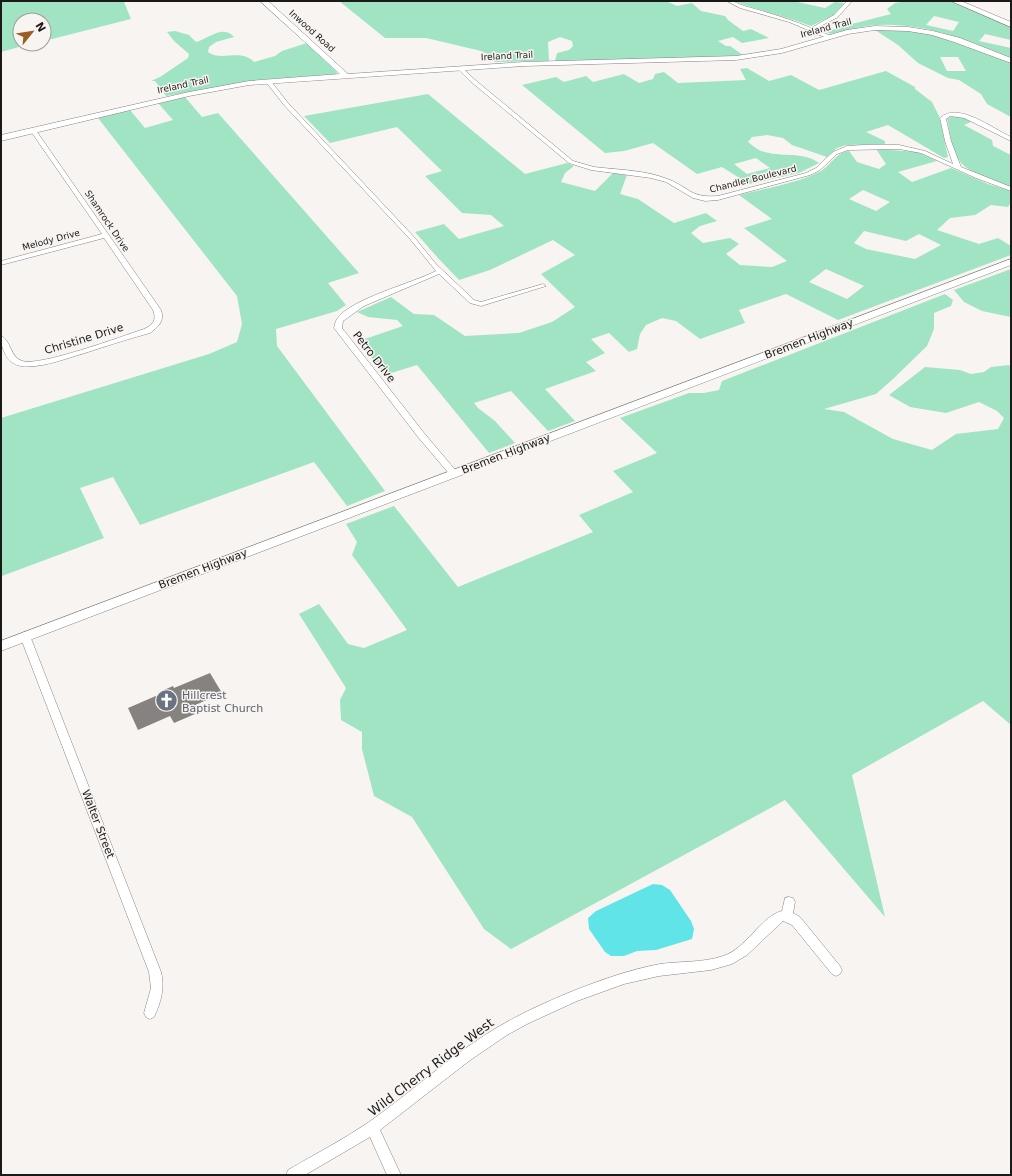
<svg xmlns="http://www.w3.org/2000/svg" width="1012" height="1176" font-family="'DejaVu Sans',sans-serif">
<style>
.green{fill:#a1e4c4;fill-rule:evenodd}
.water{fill:#60e4e7}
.building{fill:#868280}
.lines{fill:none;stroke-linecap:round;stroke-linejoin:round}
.street-casing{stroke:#858280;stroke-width:1}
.secondary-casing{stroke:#858280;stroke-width:1}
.street{fill:#fff;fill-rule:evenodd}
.secondary{fill:#fff;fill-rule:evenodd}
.labels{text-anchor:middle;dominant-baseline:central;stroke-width:3;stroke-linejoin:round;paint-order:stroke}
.far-street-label{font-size:9px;fill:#1b1a19;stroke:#f8f4f1}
.street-label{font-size:11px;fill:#1b1a19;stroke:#f8f4f1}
.worship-label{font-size:11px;fill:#5b616d;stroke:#f8f4f1;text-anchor:start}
.near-street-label{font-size:13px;fill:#1b1a19;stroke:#f8f4f1}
</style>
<rect width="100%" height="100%" fill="#f8f4f1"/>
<path class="green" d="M1,1H125L124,2L131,19L44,41V20H20V44H30L1,52Z
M339,1H666L677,6L692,3L701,11L725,16L728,20L743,31L751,29L769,38L742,43L733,37L718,41L726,46H730L743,55L711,58L555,61L557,53L569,50L573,46L572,41L560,37L548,42L549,61L495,62L490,55L481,51L439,41L426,38H385Z
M734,1H793L825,8L835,2L844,3L834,15L811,26C786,16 759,11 734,1Z
M907,1H952L1011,27V40L985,34L979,41L1011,48V58C965,39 917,20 867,26C855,28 843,31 831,34L827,32L844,26L891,14L887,9L895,3ZM934,16L959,22L953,31L926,25Z
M875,30H901L936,35L1011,62V117L987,104L981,94L959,80L948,78L918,63L898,45ZM940,57H958L966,71H947Z
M175,31L189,35L196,42C208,39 223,24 234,37L216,42L209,47L208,52C221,62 241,48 254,62L275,56L282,51L307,43L338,72L336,74L250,81L166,96L155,81H151L160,77L188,58L189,54L174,41L167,32Z
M747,68L769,81L791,75L819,90L886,71L915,87V89L932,102L939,116L948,157L944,158L888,125L866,132L885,141V144L846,145L837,148L827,157L792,145L783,138L767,135L752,137L748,142C752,145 757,149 761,151C780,158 803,151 819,163L799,173L749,184L722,167L697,174L653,143L624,151L605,153L522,85L556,77L564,82L586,76L593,82L624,74L639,83L653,79L655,74L664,72L678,83L746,80L740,69ZM756,158L770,168L747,174L734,164Z
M428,94L525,174L567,163L574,166L565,173L561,182L595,191L613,173L627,175L620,194L638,199L674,223L706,213L717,221L700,226L691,233L703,243L730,238L739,244L726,254L740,265L772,267L787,261L744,228L772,219L739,195C766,188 795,184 819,172C830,167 836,152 849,151L857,162L879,169L886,164L876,149L918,152L937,161L898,172L912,182L951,168L988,184L1011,191V202L1008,207L991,205L975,215L950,218L937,230L979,244L998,238L1011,246V255L838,320L786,294L739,310L745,323L700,339L676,321L662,318L646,325L640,334L637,349L629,352L609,333L591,339L605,353L586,362L596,371L545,389L575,421L548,431L511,391L474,403L478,408L495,421L515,443L489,453L417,365L385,375L359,341L403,326L397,320L368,317L357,312L391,297L414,314L434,315L465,336L519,333L552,322L575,307L541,274L575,255L553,240L490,270L459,280L438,258L415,232L444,224L459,239L504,226L491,215L462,213L425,176L442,171L397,127L330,143L304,116ZM863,190L890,202L876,211L849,199ZM864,231L906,241L919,234L941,245L915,259L866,249L854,243ZM826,269L864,286L847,299L809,282Z
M185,97L202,117L218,113L359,273L328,283L346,305L337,311L276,329L277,346L385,491L347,506L314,462L140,525L113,477L80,488L104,538L2,576L1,418L209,354L237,342L242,324L237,296L98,118L130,110L145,128L173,120L158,103Z
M957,116L973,121L964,125L992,140L993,146L1011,155V187C996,182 967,173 959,160C951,148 950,132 947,118Z
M1011,269V317L982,311L964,302L954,290Z
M945,294L953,300L951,306L934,313V329L927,346L893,379L876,394L824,409L844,412L893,439L932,450L956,434L998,429L1004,418L997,411L979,402L946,413L910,407L889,395L925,367L960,370L971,374L984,372L991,367L1009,365L1011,368V725L983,701L852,775L885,917L785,800L511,949L484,929L412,817L374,796L362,749V732L341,720L340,700L346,688L299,614L319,604L348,644L364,648L407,630L352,555L357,542L346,524L394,506L458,587L593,532L579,515L633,492L613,471L657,453L620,418L689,393H704L719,390L722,381Z"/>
<path class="water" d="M653,884L662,885L670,890L691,921L694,929L692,939L656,950L637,951L624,956H611L605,952L589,929L588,918L596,911Z"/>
<path class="building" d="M210,673L222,693L191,707L195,714L174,723L170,716L138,730L128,708L165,692L164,690L173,686L174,688Z"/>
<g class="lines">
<defs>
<path id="street" d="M727,1C735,1 740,5 748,7C769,13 790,19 811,28L834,15L847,1H852L838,17L815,29L831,36L832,37L829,39L789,22L740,8Z
M458,67H462L474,79L573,161C580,163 587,165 594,167C619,170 647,170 670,180C691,189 691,198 718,196L806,173L816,168L833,152L847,146L863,145H899L925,151L953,164L945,141L940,118C958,101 993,129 1011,137V141L1009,140L964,118L950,116L946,119L951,141L961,167L1011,187V191L976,178L921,153L899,149L848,150L837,154L820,170L810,175L718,200L705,201L693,198L666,182L651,178L591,170L569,163L470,81L458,69Z
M266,80H270L288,103L414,237L436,264L474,300L481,302L543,284L546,286L481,306L470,303L439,274L364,306L343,321L342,328L424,433L457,472L458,474L457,476H451L418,437L334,328C335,325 335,322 337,319C350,299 413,283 436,271L410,239L284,105L266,82Z
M31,129H35L161,310C165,321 158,327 150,333C128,339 106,346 85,353C67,358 40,369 21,366C7,364 1,349 1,336C11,340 10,357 22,361C39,367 123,336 144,329C153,325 157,320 153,310L104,238L1,265V261L102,234L30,130Z
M25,632L28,633L30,636L161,972C165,988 161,1002 154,1017L150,1019L146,1017L144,1013L151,988L149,972L20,636L22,633Z
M789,897L793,898L795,902L793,913L800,917L840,966L842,970L840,974L836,976L832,974L792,925L783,921L747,955L732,964L711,970L659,976L624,984L577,1001L527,1024L507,1035L469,1061L380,1130L401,1175H387L370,1137L305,1175H286L288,1170C315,1154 343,1140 369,1122C406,1096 441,1064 479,1039C507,1020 537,1006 568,993C598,981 628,970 660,964C681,961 703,963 723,956C746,949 761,916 782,911L785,898Z"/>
<path id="secondary" d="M260,1H268L348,74L524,62L736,56L781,49L847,30L875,26L908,27L933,31L960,38L1011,58V63L954,42L932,35L908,31L875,30L848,34L782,53L736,60L524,66L249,85L189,96L1,141V135L189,92L249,81L340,74Z
M951,1H961L1011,22V27Z
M1011,259V265L1,651V641Z"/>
</defs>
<use href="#street" class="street-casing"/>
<use href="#secondary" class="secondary-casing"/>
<use href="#street" class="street"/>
<use href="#secondary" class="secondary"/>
</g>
<defs>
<symbol id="church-disc" viewBox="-11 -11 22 22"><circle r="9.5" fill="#6b7280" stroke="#f8f4f1"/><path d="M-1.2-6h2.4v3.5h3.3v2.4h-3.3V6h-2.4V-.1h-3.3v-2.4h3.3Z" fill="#fff"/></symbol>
</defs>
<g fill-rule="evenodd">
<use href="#church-disc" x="154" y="688" width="25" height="25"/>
</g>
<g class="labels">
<g class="far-street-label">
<text transform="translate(826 28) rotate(-15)">Ireland Trail</text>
<text transform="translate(312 31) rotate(42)">Inwood Road</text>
<text transform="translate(507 56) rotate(-3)">Ireland Trail</text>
<text transform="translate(183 85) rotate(-12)">Ireland Trail</text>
<text transform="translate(753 179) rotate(-14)">Chandler Boulevard</text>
<text transform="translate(107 221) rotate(56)">Shamrock Drive</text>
<text transform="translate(51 240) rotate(-15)">Melody Drive</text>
</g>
<g class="street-label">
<text transform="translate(84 339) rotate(-17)">Christine Drive</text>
<text transform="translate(809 339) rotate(-21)">Bremen Highway</text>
<text transform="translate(374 357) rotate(52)">Petro Drive</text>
<text transform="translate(506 454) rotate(-21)">Bremen Highway</text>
<text transform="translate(203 569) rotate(-21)">Bremen Highway</text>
<text transform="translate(98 824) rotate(69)">Walter Street</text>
</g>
<g class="worship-label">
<text x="182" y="695">Hillcrest<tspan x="182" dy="13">Baptist Church</tspan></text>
</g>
<g class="near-street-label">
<text transform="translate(431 1067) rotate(-37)">Wild Cherry Ridge West</text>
</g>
</g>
<rect width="1012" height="1176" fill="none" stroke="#1b1a19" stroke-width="4"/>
<g transform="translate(32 32) rotate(60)"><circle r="19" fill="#f8f4f1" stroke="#a09d9b"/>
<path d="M0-3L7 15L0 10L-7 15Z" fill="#9c5d25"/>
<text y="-6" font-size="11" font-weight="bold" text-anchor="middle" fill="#1b1a19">N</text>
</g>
</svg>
